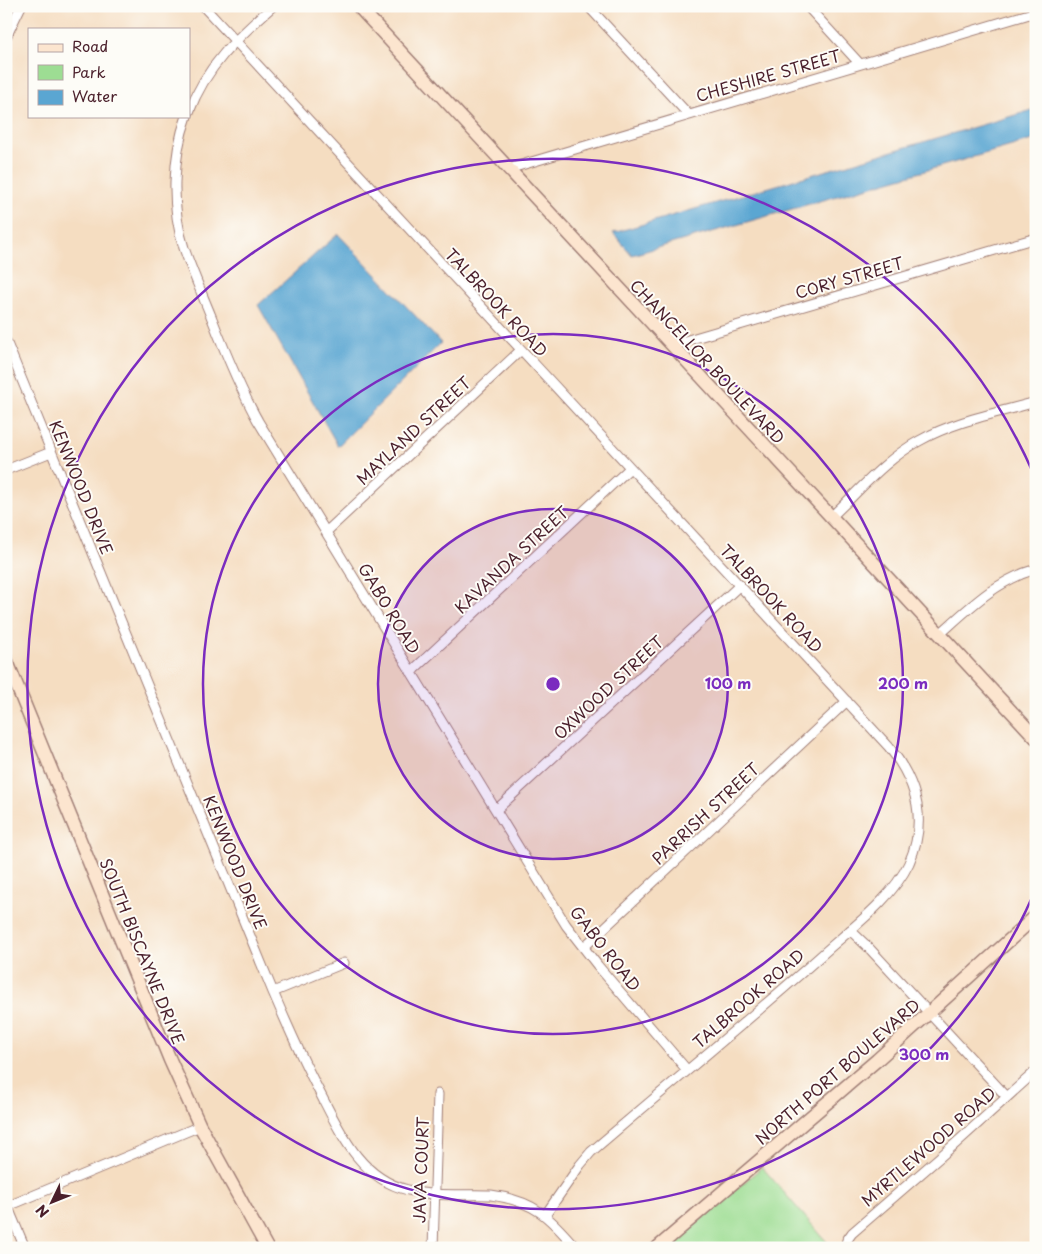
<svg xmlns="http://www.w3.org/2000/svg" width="1042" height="1254" font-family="'Playpen Sans',sans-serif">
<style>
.green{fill:#9ddd93;stroke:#747e5f}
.water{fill:#5aa6d2;stroke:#52627e}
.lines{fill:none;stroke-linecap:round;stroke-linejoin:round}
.street-casing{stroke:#a07e76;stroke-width:11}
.secondary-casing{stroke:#a07e76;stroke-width:15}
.street{stroke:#fff;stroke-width:9}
.secondary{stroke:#fce5cf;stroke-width:12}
.ring{fill:none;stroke:#7b2cbf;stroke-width:2.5}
.labels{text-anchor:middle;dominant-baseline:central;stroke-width:4;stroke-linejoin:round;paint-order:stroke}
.street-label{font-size:16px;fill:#4a1f2b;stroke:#fdfcf7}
.centre{fill:#7b2cbf;stroke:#fdfcf7;stroke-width:2.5}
.ring-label{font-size:15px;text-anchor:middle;font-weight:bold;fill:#7b2cbf;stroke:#fdfcf7;stroke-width:4;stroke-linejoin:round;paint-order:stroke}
</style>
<rect width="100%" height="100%" fill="#fdfcf7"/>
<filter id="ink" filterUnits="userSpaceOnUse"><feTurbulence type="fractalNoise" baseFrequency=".02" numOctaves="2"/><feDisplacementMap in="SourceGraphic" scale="10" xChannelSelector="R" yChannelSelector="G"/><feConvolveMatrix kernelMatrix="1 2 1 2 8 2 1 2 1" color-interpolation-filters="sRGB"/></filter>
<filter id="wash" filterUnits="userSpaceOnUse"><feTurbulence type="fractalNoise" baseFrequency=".0096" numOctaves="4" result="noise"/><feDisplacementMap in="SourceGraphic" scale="20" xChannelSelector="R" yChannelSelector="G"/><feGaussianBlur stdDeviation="1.12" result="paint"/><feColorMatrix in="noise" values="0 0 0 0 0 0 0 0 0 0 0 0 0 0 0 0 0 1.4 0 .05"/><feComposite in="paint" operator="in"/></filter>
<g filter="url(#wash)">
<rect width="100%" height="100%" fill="#f5ddc1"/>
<path class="green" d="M762,1167L832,1248H667Z"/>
<path class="water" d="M1036,109V139L632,255L613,233Z
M338,234L441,343L338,446L258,305Z"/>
</g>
<g filter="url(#ink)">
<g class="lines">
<defs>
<path id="street" d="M203,6L889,747C917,782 928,820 909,863C892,899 853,927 824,953C748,1021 668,1086 591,1152L580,1165L546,1214
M588,6L688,114
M807,6L860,64
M6,37L21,6
M189,112C206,66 237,38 273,6
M187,116C172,157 171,207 184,248C192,271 202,294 211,316C225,352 239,387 258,421L566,925L598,966L687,1070
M508,169L1036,12
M6,341L273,992C288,1027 303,1061 321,1095C341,1134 361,1179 408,1190C434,1197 464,1194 491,1195C534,1201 549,1216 576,1248
M671,345L1036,238
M6,470L51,452
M832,516C859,491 886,459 919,441C954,421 997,413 1036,402
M326,532L521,350
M940,634C969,608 997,580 1036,569
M411,672L630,468
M496,810L740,585
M850,930L869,948L1007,1097
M584,947L847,701
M273,992L344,963
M6,1203L25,1248
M6,1207L200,1126
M433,1248L438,1094
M845,1248L847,1240L852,1233L955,1144L1036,1071"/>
<path id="secondary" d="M358,6L1036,738
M6,659L170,1060L200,1126L267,1248
M657,1248L877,1060L1036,916"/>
</defs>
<use href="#street" class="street-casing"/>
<use href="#secondary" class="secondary-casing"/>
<use href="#street" class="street"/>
<use href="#secondary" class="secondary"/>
</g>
</g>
<circle cx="553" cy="684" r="175" fill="#7b2cbf" fill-opacity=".12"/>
<g class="ring">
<circle cx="553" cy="684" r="175"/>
<circle cx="553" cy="684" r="350"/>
<path d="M1034 893A525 525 0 1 1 1034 475"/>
</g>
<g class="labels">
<g class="street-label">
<text transform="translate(768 75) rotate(-16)">CHESHIRE STREET</text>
<text transform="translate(849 277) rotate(-16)">CORY STREET</text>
<text transform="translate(497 302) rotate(47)">TALBROOK ROAD</text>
<text transform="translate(708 361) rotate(47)">CHANCELLOR BOULEVARD</text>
<text transform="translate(413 430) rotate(-43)">MAYLAND STREET</text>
<text transform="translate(82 487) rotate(68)">KENWOOD DRIVE</text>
<text transform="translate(511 559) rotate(-43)">KAVANDA STREET</text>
<text transform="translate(772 598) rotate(47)">TALBROOK ROAD</text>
<text transform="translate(390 608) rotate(59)">GABO ROAD</text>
<text transform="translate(608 687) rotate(-43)">OXWOOD STREET</text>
<text transform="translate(705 813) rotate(-43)">PARRISH STREET</text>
<text transform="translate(236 862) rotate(68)">KENWOOD DRIVE</text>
<text transform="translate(606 948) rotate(52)">GABO ROAD</text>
<text transform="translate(143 951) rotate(68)">SOUTH BISCAYNE DRIVE</text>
<text transform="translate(748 998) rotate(-41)">TALBROOK ROAD</text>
<text transform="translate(837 1071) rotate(-41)">NORTH PORT BOULEVARD</text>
<text transform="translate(928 1146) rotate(-41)">MYRTLEWOOD ROAD</text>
<text transform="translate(420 1170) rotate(-88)">JAVA COURT</text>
</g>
</g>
<circle cx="553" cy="684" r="8" class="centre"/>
<g class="ring-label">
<text x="728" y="689">100 m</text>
<text x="903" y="689">200 m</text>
<text x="924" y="1060">300 m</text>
</g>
<rect width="1042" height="1254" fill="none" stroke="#fdfcf7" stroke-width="25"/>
<rect x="28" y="28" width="162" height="90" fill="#fdfcf7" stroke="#b5a4a5"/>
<rect x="38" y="44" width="25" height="8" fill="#fce5cf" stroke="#b5a4a5"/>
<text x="72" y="52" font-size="15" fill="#4a1f2b">Road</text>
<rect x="38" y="65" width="25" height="15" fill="#9ddd93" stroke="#b5a4a5"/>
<text x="72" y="78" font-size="15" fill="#4a1f2b">Park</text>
<rect x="38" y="90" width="25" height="15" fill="#5aa6d2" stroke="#b5a4a5"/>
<text x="72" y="102" font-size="15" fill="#4a1f2b">Water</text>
<g transform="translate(52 1202) rotate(227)" stroke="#fdfcf7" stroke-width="4" paint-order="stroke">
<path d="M0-4L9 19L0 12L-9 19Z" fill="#4a1f2b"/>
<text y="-8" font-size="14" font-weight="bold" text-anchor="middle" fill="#4a1f2b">N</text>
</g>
</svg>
